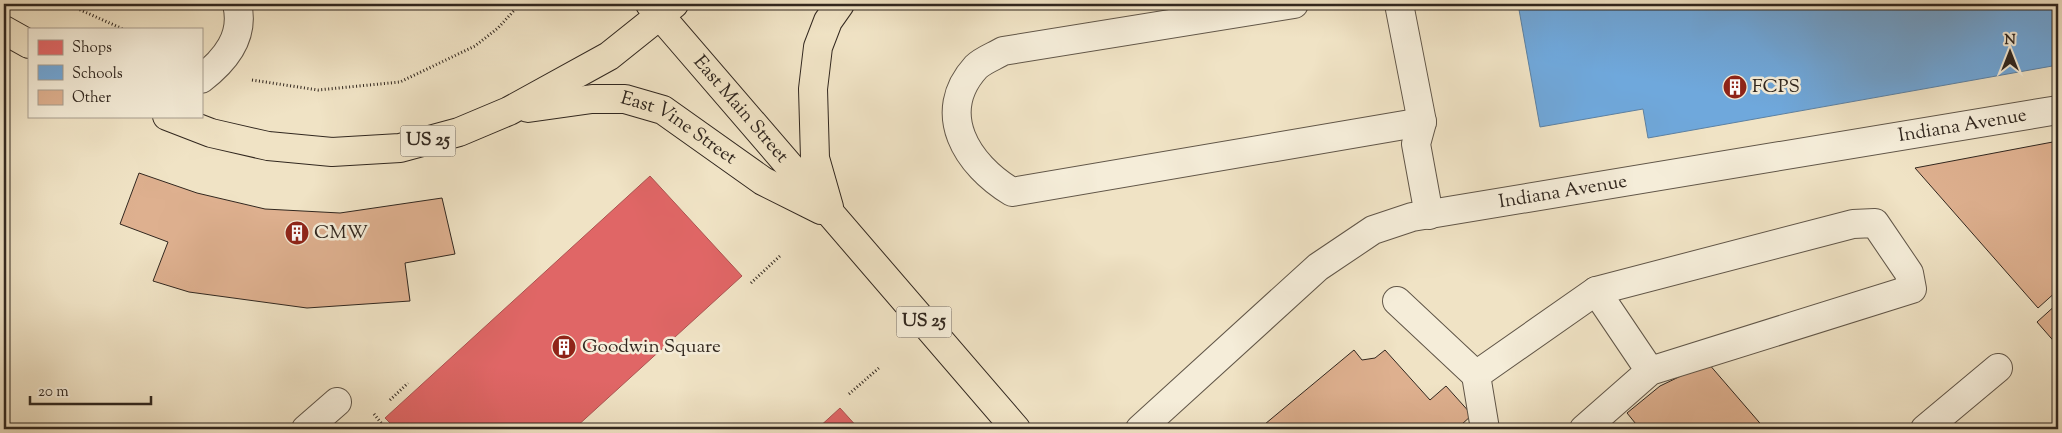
<svg xmlns="http://www.w3.org/2000/svg" width="2062" height="433" font-family="'Sorts Mill Goudy',serif">
<style>
.shops{fill:#e06666;stroke:#ac5351}
.schools{fill:#6fa8dc;stroke:#5c81a3}
.building{fill:#deb08f;stroke:#31271f}
.lines{fill:none;stroke-linecap:round;stroke-linejoin:round}
.minor-casing{stroke:#615648;stroke-width:30}
.major-casing{stroke:#31271f;stroke-width:30}
.path{stroke:#31271f;stroke-width:3;stroke-dasharray:1 2.5;stroke-linecap:butt}
.minor{stroke:#f5edd9;stroke-width:28}
.major{stroke:#f0e3c5;stroke-width:28}
.labels{text-anchor:middle;dominant-baseline:central;stroke-width:5;stroke-linejoin:round;paint-order:stroke}
.shield{fill:#f5edd9;stroke:#6c6257;stroke-width:1}
.shield-label{font-size:18px;font-weight:bold;fill:#31271f}
.poi-label{font-size:19px;fill:#31271f;stroke:#f5edd9;text-anchor:start}
.street-label{font-size:19px;fill:#31271f;stroke:#f5edd9}
</style>
<rect width="100%" height="100%" fill="#f0e3c5"/>
<filter id="stains"><feTurbulence type="fractalNoise" baseFrequency=".004" numOctaves="4"/><feColorMatrix values="0 0 0 0 .2 0 0 0 0 .09 0 0 0 0 .02 0 0 0 .5 -.17"/></filter>
<radialGradient id="worn" r=".72"><stop offset=".6" stop-color="#630" stop-opacity="0"/><stop offset="1" stop-color="#630" stop-opacity=".3"/></radialGradient>
<path class="shops" d="M650,176L742,276L575,428L577,429H396L385,418Z
M840,408L859,429H817Z"/>
<path class="schools" d="M1518,4H2058V65L1648,138L1643,109L1540,127Z"/>
<path class="building" d="M2058,141V290L2038,308L1915,168Z
M139,173L197,193L265,209L340,213L442,198L455,254L405,263L410,301L307,308L189,292L153,281L168,242L120,224Z
M2058,303V346L2037,322Z
M1354,350L1362,360L1375,358L1385,350L1430,400L1446,386L1472,415L1461,425L1465,429H1259Z
M1708,363L1765,429H1640L1627,413L1660,386Z"/>
<g class="lines">
<defs>
<g id="minor">
<path d="M1294,4L1003,51C995,56 983,60 976,67C934,113 967,165 1012,192L1422,122"/>
<path d="M1399,4L1422,122L1416,144L1429,215"/>
<path d="M201,79C226,60 245,36 237,4"/>
<path d="M1596,291L1650,371"/>
<path d="M1397,301L1476,375"/>
<path d="M306,429L337,402"/>
<path id="s1" d="M1140,429L1318,267L1373,230L1412,217L2058,110"/>
<path d="M1485,429L1476,375L1596,291L1853,224L1875,223L1909,273L1912,289L1650,371L1584,429"/>
<path d="M1925,429L1998,368"/>
</g>
<g id="major">
<path id="s2" d="M650,4L1016,429"/>
<path d="M4,30L29,44"/>
<path id="s3" d="M528,108L592,99H625L663,110L763,181L821,210"/>
<path d="M167,116L211,133L268,146L332,152L400,148L459,132L509,111L609,56L674,4"/>
<path d="M829,207L815,158L813,89L818,47L828,21L840,4"/>
</g>
</defs>
<use href="#minor" class="minor-casing"/>
<use href="#major" class="major-casing"/>
<path class="path" d="M67,4L123,29
M252,80L318,90L400,82L475,46L498,28L520,4
M751,283L781,255
M849,394L880,367
M390,400L408,383
M374,414L382,424"/>
<use href="#minor" class="minor"/>
<use href="#major" class="major"/>
</g>
<defs>
<symbol id="building-disc" viewBox="-11 -11 22 22"><circle r="9.5" fill="#8f2418" stroke="#f5edd9"/><path d="M-4-6H4V6H1V3H-1V6H-4ZM-2.5-4.3h1.7v1.8h-1.7ZM.8-4.3h1.7v1.8H.8ZM-2.5-1h1.7V.8h-1.7ZM.8-1h1.7V.8H.8Z" fill="#fff"/></symbol>
</defs>
<g fill-rule="evenodd">
<use href="#building-disc" x="1721" y="73" width="28" height="28"/>
<use href="#building-disc" x="283" y="219" width="28" height="28"/>
<use href="#building-disc" x="550" y="333" width="28" height="28"/>
</g>
<g class="labels">
<g class="shield">
<rect x="400.5" y="125.5" width="55" height="31" rx="4"/>
<rect x="896.5" y="306.5" width="55" height="31" rx="4"/>
</g>
<g class="shield-label">
<text x="428" y="141">US 25</text>
<text x="924" y="322">US 25</text>
</g>
<g class="poi-label">
<text x="1752" y="87">FCPS</text>
<text x="314" y="233">CMW</text>
<text x="582" y="347">Goodwin Square</text>
</g>
<g class="street-label">
<text stroke="none"><textPath href="#s2" startOffset="139">East Main Street</textPath></text>
<text stroke="none"><textPath href="#s1" startOffset="906">Indiana Avenue</textPath></text>
<text stroke="none"><textPath href="#s3" startOffset="159">East Vine Street</textPath></text>
<text stroke="none"><textPath href="#s1" startOffset="501">Indiana Avenue</textPath></text>
</g>
</g>
<rect width="2062" height="433" fill="none" stroke="#f0e3c5" stroke-width="20"/>
<rect x="5" y="5" width="2052" height="423" fill="none" stroke="#31271f" stroke-width="2.5"/>
<rect x="10" y="10" width="2042" height="413" fill="none" stroke="#31271f"/>
<rect x="28" y="28" width="175" height="90" fill="#f5edd9" stroke="#a79e8f"/>
<rect x="38" y="40" width="25" height="15" fill="#e06666" stroke="#a79e8f"/>
<text x="72" y="52" font-size="15" fill="#31271f">Shops</text>
<rect x="38" y="65" width="25" height="15" fill="#6fa8dc" stroke="#a79e8f"/>
<text x="72" y="78" font-size="15" fill="#31271f">Schools</text>
<rect x="38" y="90" width="25" height="15" fill="#deb08f" stroke="#a79e8f"/>
<text x="72" y="102" font-size="15" fill="#31271f">Other</text>
<g transform="translate(2010 52)" stroke="#f5edd9" stroke-width="4" paint-order="stroke">
<path d="M0-4L9 19L0 12L-9 19Z" fill="#31271f"/>
<text y="-8" font-size="14" font-weight="bold" text-anchor="middle" fill="#31271f">N</text>
</g>
<path d="M30 396v8h121v-8" fill="none" stroke="#31271f" stroke-width="2.5"/>
<text x="38" y="396" font-size="15" fill="#31271f" stroke="#f5edd9" stroke-width="4" paint-order="stroke">20 m</text>
<rect width="100%" height="100%" filter="url(#stains)"/>
<rect width="100%" height="100%" fill="url(#worn)"/>
</svg>
